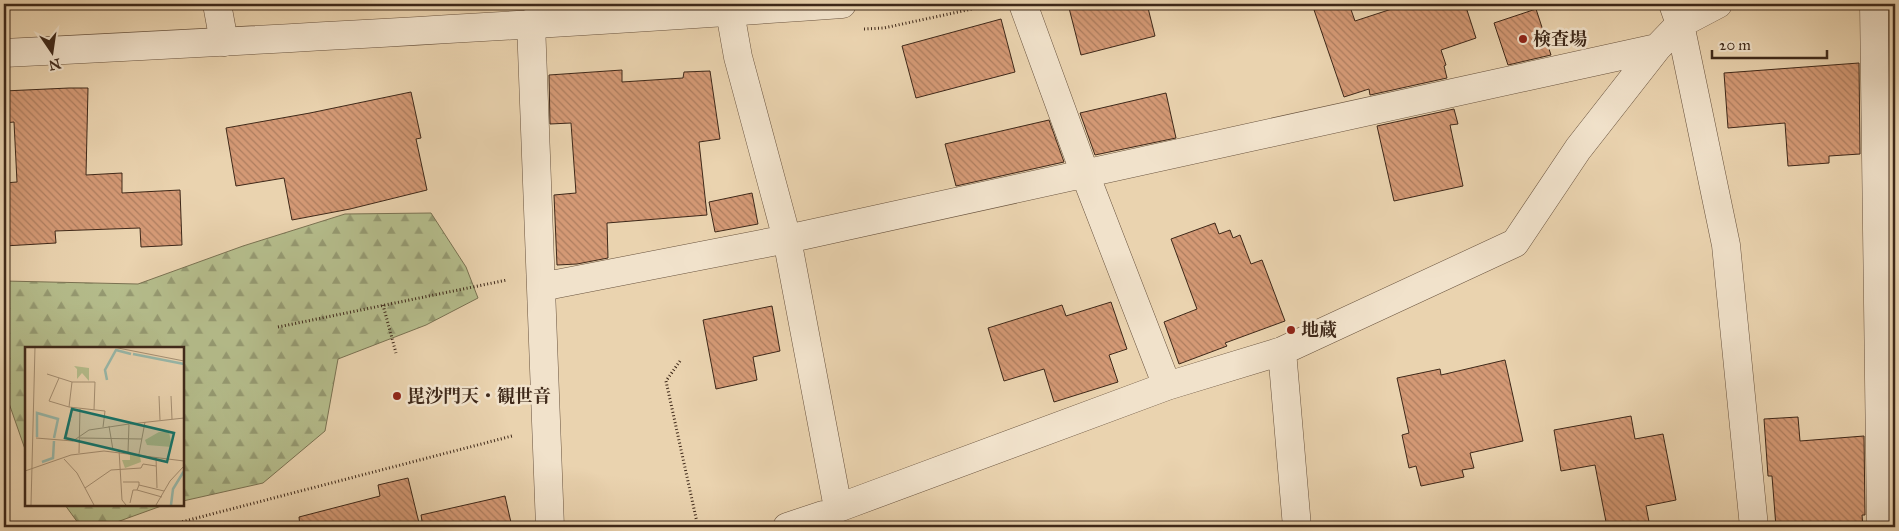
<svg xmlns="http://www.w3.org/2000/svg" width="1899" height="531" font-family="'IM FELL Great Primer','Noto Serif JP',serif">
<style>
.forest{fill:url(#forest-firs);stroke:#7a7252}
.building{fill:url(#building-back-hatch);stroke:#3e2819}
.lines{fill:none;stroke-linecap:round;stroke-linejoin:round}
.minor-casing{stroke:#69533e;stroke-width:29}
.tertiary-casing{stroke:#69533e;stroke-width:29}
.path{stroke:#3e2819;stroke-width:3;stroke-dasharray:1 2.5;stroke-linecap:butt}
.minor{stroke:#f1e2cb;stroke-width:28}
.tertiary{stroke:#f1e2cb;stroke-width:28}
.poi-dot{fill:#8f2418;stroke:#f1e2cb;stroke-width:2}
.labels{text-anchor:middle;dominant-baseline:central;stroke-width:5;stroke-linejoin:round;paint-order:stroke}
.poi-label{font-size:18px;font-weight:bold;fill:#3e2819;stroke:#f1e2cb;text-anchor:start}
.inset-river{fill:none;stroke:#98b8aa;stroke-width:2.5}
.inset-road{fill:none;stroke:#a58f73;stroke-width:1}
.view{fill:#0f766e;fill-opacity:0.15;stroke:#0f766e;stroke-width:2.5}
.inset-edge{fill:none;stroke:#3e2819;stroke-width:2.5}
</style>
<defs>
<pattern id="forest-firs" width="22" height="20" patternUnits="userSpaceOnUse" patternTransform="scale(1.25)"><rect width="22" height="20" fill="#b5bd8c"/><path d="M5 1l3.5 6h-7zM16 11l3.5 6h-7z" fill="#959a72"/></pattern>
<pattern id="building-back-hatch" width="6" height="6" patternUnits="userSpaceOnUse" patternTransform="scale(1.25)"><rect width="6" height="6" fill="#d49975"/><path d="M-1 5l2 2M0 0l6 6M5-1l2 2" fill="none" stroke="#ad7d5f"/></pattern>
</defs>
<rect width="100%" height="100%" fill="#ead3af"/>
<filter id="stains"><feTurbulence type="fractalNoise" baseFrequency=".004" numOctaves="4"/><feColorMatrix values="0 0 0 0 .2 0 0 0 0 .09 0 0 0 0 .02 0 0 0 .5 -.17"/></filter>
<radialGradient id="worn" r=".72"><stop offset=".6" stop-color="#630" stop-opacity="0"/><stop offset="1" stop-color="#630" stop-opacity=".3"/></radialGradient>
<path class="forest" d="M431,213L466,267L478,298L426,325L338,359L325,431L263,483L183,501L182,348H26V452L4,389V281L138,284L243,246L345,214Z
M65,505H164L103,527H81Z"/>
<path class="building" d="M1068,4H1147L1155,36L1081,55Z
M1312,4H1349L1355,21L1407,4H1465L1476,38L1441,50L1446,65L1444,66L1447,78L1370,95L1369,89L1344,97Z
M1536,9L1551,55L1508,65L1494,23Z
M1001,19L1015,72L916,98L902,46Z
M1859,63L1860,154L1829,156V163L1788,166L1785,123L1728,128L1724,73Z
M622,70V82L683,78L684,72L710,71L720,139L699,142L707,215L607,223L608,258L577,264L557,265L554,195L576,193L571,123L550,124L549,75Z
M69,88H88L86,175L122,173V193L180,190L182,245L141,247L140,228L55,231L56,243L4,246V183L17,182L14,122L4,123V91Z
M411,92L421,138L416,139L427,190L350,209L292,220L284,178L236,186L226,128L310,113Z
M1166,93L1176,138L1095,155L1080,113Z
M1454,109L1458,124L1450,125L1463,186L1394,201L1377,126Z
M1049,120L1064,162L956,186L945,144Z
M752,193L758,224L715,232L709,202Z
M1215,223L1219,234L1230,230L1233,238L1240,235L1251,264L1262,260L1285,321L1225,343L1227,346L1179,364L1164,322L1197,309L1171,239Z
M1111,302L1127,349L1109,355L1118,382L1054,402L1044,369L1004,381L988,328L1062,305L1066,316Z
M772,306L780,351L753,357L757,380L716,389L703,320Z
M1505,360L1523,441L1470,453L1474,468L1462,470L1464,477L1421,486L1416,466L1409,468L1402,435L1409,433L1397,378L1440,369L1441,375Z
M1631,416L1635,439L1663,434L1676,500L1646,506L1650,527H1607L1595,465L1561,471L1554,430Z
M1798,417L1800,441L1864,436L1865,515H1862L1863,527H1776L1772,476H1768L1764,419Z
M408,478L420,527H300L299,517L380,496L378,485Z
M505,496L512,527H423L421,515Z"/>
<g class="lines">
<defs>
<path id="minor" d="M217,4L224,42
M1023,4L1085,174L1167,386
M1673,4L1680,24L1726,245L1754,527
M1874,4L1881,527
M730,12L738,57L787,239L838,508L1167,386L1282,351L1515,243L1578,149L1657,48L1680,24L1718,4
M531,23L550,527
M541,287L787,239L1657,48
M1282,351L1297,527
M787,527L823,515"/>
<path id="tertiary" d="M4,53C283,39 563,24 842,4"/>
</defs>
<use href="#minor" class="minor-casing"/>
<use href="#tertiary" class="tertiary-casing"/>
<path class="path" d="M864,29L884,28L990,5
M383,305L396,353
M278,327L507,280
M680,361L666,381L698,527
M162,527L512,436"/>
<use href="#minor" class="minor"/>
<use href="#tertiary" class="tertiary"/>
</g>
<g class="poi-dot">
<circle cx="1523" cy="39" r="5"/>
<circle cx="1291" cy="330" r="5"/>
<circle cx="397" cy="396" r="5"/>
</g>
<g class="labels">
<g class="poi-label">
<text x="1533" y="39">検査場</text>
<text x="1301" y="330">地蔵</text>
<text x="407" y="396">毘沙門天・観世音</text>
</g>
</g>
<g transform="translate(25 347)">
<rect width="159" height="159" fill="#ead3af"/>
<path d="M49,19L64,21V34L57,26L52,32V22ZM134,85H144L147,100L122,98L120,93ZM105,107L115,109L116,115L100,121L97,113H105Z" fill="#b5bd8c"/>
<path class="inset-river" d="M108,7L159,17M82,33L80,23L91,3L106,7M12,90V66L33,72L29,91M17,115L28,111L29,94M146,158L148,142L159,124"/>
<path class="inset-road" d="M88,0L159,14M22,27L47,35H70L69,63M34,31L24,54L44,60M47,35L44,60L80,64L78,80M134,49L135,73M146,49L147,72M105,77L159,71M84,79L88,103M11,91L48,94L64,83L104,77L103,105M55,91L117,92M41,92L48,60M94,103L97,153L101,158M54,106L55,62M114,107L120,75M131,110L132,141M39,112L52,126L69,158M0,124L46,108L79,104L159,114M98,135H114V138L139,144M60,141L86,123L116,121L118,117L131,119M112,143L137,150M105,156L108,143H112L114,138M6,158L10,0M131,158L145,134L159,119"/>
<path class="view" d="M47,62L149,86L142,115L40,91Z"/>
<rect width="159" height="159" class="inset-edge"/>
</g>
<rect width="1899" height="531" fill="none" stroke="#ead3af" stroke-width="20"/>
<rect x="5" y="5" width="1889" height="521" fill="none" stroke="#3e2819" stroke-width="2.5"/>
<rect x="10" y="10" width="1879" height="511" fill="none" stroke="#3e2819"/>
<g transform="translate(52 52) rotate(167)" stroke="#f1e2cb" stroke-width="4" paint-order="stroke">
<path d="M0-4L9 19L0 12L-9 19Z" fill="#3e2819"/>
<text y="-8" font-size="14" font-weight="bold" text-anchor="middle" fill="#3e2819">N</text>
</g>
<path d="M1712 50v8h115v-8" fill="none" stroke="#3e2819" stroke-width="2.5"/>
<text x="1719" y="50" font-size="15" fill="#3e2819" stroke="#f1e2cb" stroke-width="4" paint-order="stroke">20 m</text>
<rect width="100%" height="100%" filter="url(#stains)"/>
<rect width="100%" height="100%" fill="url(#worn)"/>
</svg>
